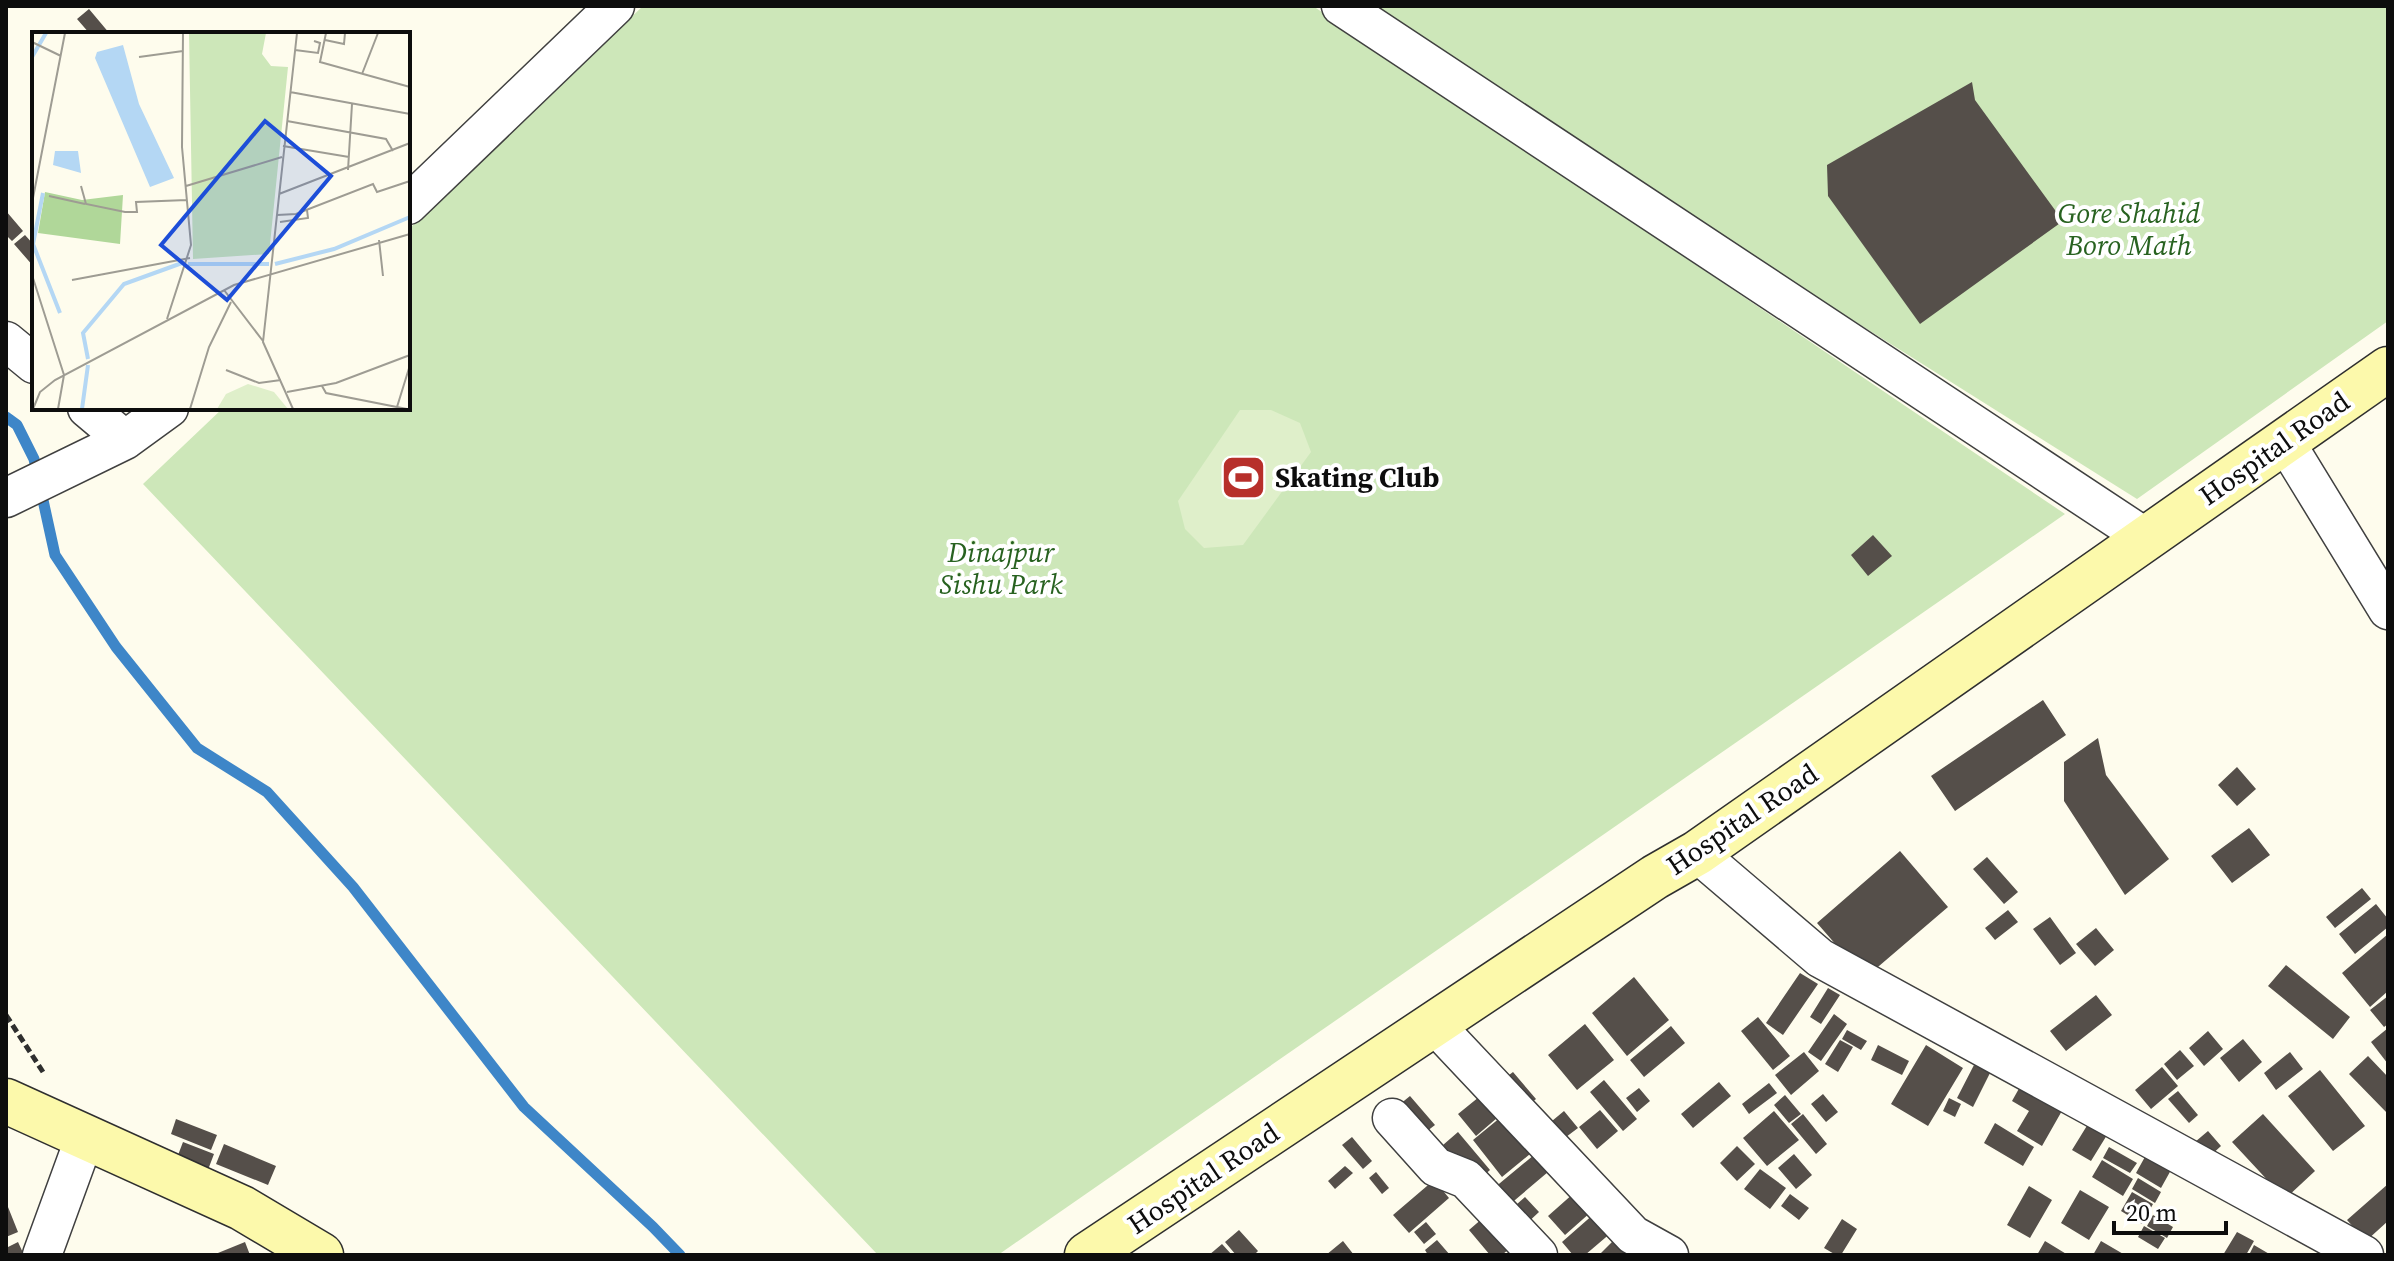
<svg xmlns="http://www.w3.org/2000/svg" width="2394" height="1261" font-family="'Source Serif 4',serif">
<style>
.green{fill:#cde7b9}
.pitch{fill:#dfefca}
.lines{fill:none;stroke-linecap:round;stroke-linejoin:round}
.stream{stroke:#3e86c8;stroke-width:11}
.building{fill:#554f4a}
.street-casing{stroke:#404040;stroke-width:41}
.secondary-casing{stroke:#2f2f2f;stroke-width:47}
.path{stroke:#2f2f2f;stroke-width:5;stroke-dasharray:8 4;stroke-linecap:butt}
.street{stroke:#fff;stroke-width:38}
.secondary{stroke:#fcf9ab;stroke-width:44}
.labels{text-anchor:middle;dominant-baseline:central;stroke-width:8;stroke-linejoin:round;paint-order:stroke}
.park-label{font-size:28px;font-style:italic;fill:#286220;stroke:#fff}
.street-label{font-size:28px;fill:#0d0d0d;stroke:#fff}
.poi-label{font-size:28px;font-weight:bold;fill:#0d0d0d;stroke:#fff;text-anchor:start}
.inset-river{fill:none;stroke:#b4d7f4;stroke-width:4}
.inset-road{fill:none;stroke:#9e9c93;stroke-width:2}
.view{fill:#1d4ed8;fill-opacity:0.15;stroke:#1d4ed8;stroke-width:4}
.inset-edge{fill:none;stroke:#0d0d0d;stroke-width:4}
</style>
<rect width="100%" height="100%" fill="#fefced"/>
<path class="green" d="M643,6H1313L2065,514L998,1255H878L143,484L223,408H408V230Z
M1354,6H2388V321L2137,499Z"/>
<path class="pitch" d="M1240,410H1271L1300,423L1311,452L1243,545L1204,548L1185,529L1178,501Z"/>
<g class="lines">
<path class="stream" d="M6,417L17,425L34,459L55,555L116,647L197,748L267,792L353,887L524,1107L653,1227L680,1255"/>
</g>
<path class="building" d="M89,9L110,34H90L77,19Z
M1972,82L1975,100L2063,221L1920,324L1828,196L1827,165Z
M6,211L23,231L12,241L6,235Z
M25,235L34,245V267L14,244Z
M1873,535L1892,556L1868,576L1851,555Z
M2043,700L2066,735L1955,811L1931,776Z
M2098,738L2106,775L2169,859L2125,895L2064,801V762Z
M2237,767L2256,789L2237,806L2218,785Z
M2249,828L2270,855L2232,883L2211,856Z
M1900,851L1948,907L1865,978L1817,923Z
M1987,857L2018,892L2004,904L1973,869Z
M2362,888L2371,899L2335,928L2326,917Z
M2376,904L2388,919V927L2355,954L2339,934Z
M2008,910L2018,922L1995,940L1985,928Z
M2050,917L2076,953L2060,965L2033,929Z
M2096,928L2114,950L2095,966L2076,944Z
M2388,934V991L2370,1007L2342,973Z
M2286,965L2350,1017L2333,1039L2268,986Z
M1800,973L1818,984L1783,1035L1766,1023Z
M1634,977L1669,1020L1627,1056L1592,1013Z
M1828,988L1840,995L1821,1024L1810,1017Z
M2096,995L2112,1015L2066,1051L2050,1031Z
M2388,996V1024L2384,1027L2370,1010Z
M1834,1014L1847,1024L1821,1061L1808,1052Z
M1758,1017L1790,1056L1773,1070L1741,1031Z
M1585,1024L1614,1060L1577,1090L1548,1055Z
M1671,1026L1685,1043L1644,1077L1630,1060Z
M2388,1028V1064L2371,1042Z
M1847,1030L1867,1041L1861,1050L1842,1039Z
M2208,1031L2223,1049L2204,1066L2189,1048Z
M2243,1039L2262,1062L2239,1082L2220,1058Z
M1840,1040L1853,1047L1838,1072L1825,1064Z
M1878,1045L1909,1061L1902,1075L1871,1060Z
M1926,1045L1963,1068L1928,1126L1891,1104Z
M2180,1050L2194,1066L2177,1080L2164,1064Z
M1804,1052L1819,1071L1791,1095L1775,1075Z
M2290,1052L2303,1069L2276,1090L2264,1073Z
M2368,1056L2388,1077V1114L2349,1074Z
M1974,1065L1990,1073L1973,1107L1957,1098Z
M2162,1067L2178,1086L2151,1109L2135,1090Z
M2320,1070L2365,1126L2333,1151L2288,1096Z
M1513,1072L1536,1099L1523,1110L1500,1082Z
M1604,1080L1637,1119L1623,1131L1590,1092Z
M1719,1082L1731,1096L1693,1128L1681,1114Z
M1769,1083L1777,1093L1749,1114L1742,1104Z
M2021,1085L2063,1109L2042,1146L2017,1131L2029,1111L2012,1101Z
M1639,1088L1650,1101L1637,1112L1626,1098Z
M2178,1091L2198,1115L2189,1123L2168,1099Z
M1823,1094L1838,1112L1826,1122L1811,1104Z
M1785,1095L1801,1114L1789,1123L1774,1105Z
M1410,1096L1435,1125L1418,1138L1394,1109Z
M1479,1097L1497,1118L1476,1136L1458,1114Z
M1949,1098L1961,1104L1955,1117L1943,1111Z
M1600,1110L1618,1131L1597,1149L1579,1127Z
M1564,1111L1578,1128L1566,1137L1552,1121Z
M1774,1111L1799,1140L1767,1166L1743,1138Z
M1803,1114L1827,1144L1816,1154L1791,1124Z
M2263,1114L2315,1171L2285,1199L2232,1142Z
M1501,1117L1530,1154L1502,1177L1473,1140Z
M176,1119L217,1135L211,1150L171,1134Z
M1995,1123L2034,1147L2023,1166L1984,1143Z
M2088,1124L2107,1135L2091,1161L2072,1150Z
M2208,1131L2221,1146L2209,1157L2195,1142Z
M1458,1132L1490,1170L1475,1183L1443,1145Z
M1352,1137L1372,1161L1363,1169L1342,1145Z
M183,1142L214,1154L206,1175L175,1163Z
M224,1144L276,1166L268,1185L216,1164Z
M1737,1146L1755,1164L1737,1181L1720,1163Z
M2109,1147L2137,1163L2130,1173L2103,1158Z
M1794,1154L1812,1175L1796,1189L1778,1168Z
M1534,1155L1548,1172L1502,1211L1488,1193Z
M2146,1155L2171,1170L2161,1188L2136,1173Z
M2102,1160L2133,1179L2123,1196L2092,1177Z
M1345,1166L1353,1173L1335,1189L1328,1181Z
M1760,1169L1786,1188L1770,1209L1744,1189Z
M1376,1172L1389,1188L1382,1194L1369,1178Z
M2138,1178L2161,1192L2155,1203L2132,1189Z
M1434,1180L1449,1198L1409,1233L1393,1215Z
M2388,1184V1221L2366,1241L2347,1220Z
M2029,1186L2052,1200L2030,1238L2007,1225Z
M2080,1190L2109,1207L2089,1240L2061,1223Z
M2132,1192L2153,1204L2142,1224L2121,1211Z
M1574,1193L1591,1212L1565,1235L1548,1216Z
M1790,1194L1809,1208L1799,1220L1781,1206Z
M1525,1197L1539,1212L1522,1228L1508,1212Z
M6,1202L18,1232L6,1237Z
M1491,1211L1517,1242L1502,1255H1490L1469,1230Z
M1595,1213L1612,1232L1585,1255H1573L1562,1242Z
M2153,1215L2173,1227L2167,1238L2147,1226Z
M1842,1219L1857,1229L1841,1255H1836L1824,1248Z
M1426,1222L1436,1234L1424,1244L1414,1232Z
M2144,1226L2165,1238L2158,1249L2138,1237Z
M1239,1230L1258,1251L1254,1255H1236L1225,1242Z
M2237,1232L2254,1241L2246,1255H2223Z
M1619,1235L1638,1255H1599Z
M1437,1240L1450,1255H1428L1425,1250Z
M1343,1241L1354,1255H1326Z
M2045,1241L2068,1255H2037Z
M2101,1241L2125,1255H2093Z
M18,1242L24,1255H6V1248Z
M245,1242L250,1255H213Z
M1222,1244L1232,1255H1209Z
M2254,1245L2271,1255H2249Z"/>
<g class="lines">
<defs>
<path id="street" d="M1341,6L2146,538
M408,205L615,6
M6,341L34,364
M87,408L125,440
M2284,440L2388,610
M6,498L125,440L169,408
M1697,853L1820,958L2364,1255
M1434,1024L1633,1235L1669,1255
M1392,1118L1436,1167L1466,1179L1538,1255
M42,1255L85,1137"/>
<path id="secondary" d="M6,1101L242,1208L321,1255
M1087,1255L1655,877L1697,853L2388,369"/>
</defs>
<use href="#street" class="street-casing"/>
<use href="#secondary" class="secondary-casing"/>
<path class="path" d="M6,1015L43,1072"/>
<use href="#street" class="street"/>
<use href="#secondary" class="secondary"/>
</g>
<defs>
<symbol id="stadium-square" viewBox="-11 -11 22 22"><rect x="-9" y="-9" width="18" height="18" rx="4" fill="#b72f2b" stroke="#fff"/><path d="M0-5a6.5 5 0 1 0 0 10a6.5 5 0 1 0 0-10ZM-3.5-1.8h7v3.6h-7Z" fill="#fff"/></symbol>
</defs>
<g fill-rule="evenodd">
<use href="#stadium-square" x="1218" y="452" width="51" height="51"/>
</g>
<g class="labels">
<g class="park-label">
<text x="2129" y="213">Gore Shahid<tspan x="2129" dy="32">Boro Math</tspan></text>
<text x="1001" y="552">Dinajpur<tspan x="1001" dy="32">Sishu Park</tspan></text>
</g>
<g class="street-label">
<text transform="translate(2274 448) rotate(-35)">Hospital Road</text>
<text transform="translate(1742 819) rotate(-34)">Hospital Road</text>
<text transform="translate(1203 1178) rotate(-34)">Hospital Road</text>
</g>
<g class="poi-label">
<text x="1275" y="477">Skating Club</text>
</g>
</g>
<g transform="translate(32 32)">
<rect width="378" height="378" fill="#fefced"/>
<path d="M157,1H234L230,22L239,34L256,35L237,222L161,227Z" fill="#cde7b9"/>
<path d="M13,160L50,168L91,163L88,212L6,201Z" fill="#b0d799"/>
<path d="M216,352L242,360L256,377H185L194,362Z" fill="#dfefca"/>
<path d="M91,13L107,72L142,146L118,155L63,26L65,20ZM23,119H46L49,141L21,133Z" fill="#b4d7f4"/>
<path class="inset-river" d="M0,25L14,1M11,161L1,212L28,281M156,232H237M243,232L302,217L378,185M56,327L51,301L92,252L150,231M50,377L56,333"/>
<path class="inset-road" d="M294,1L288,30L378,55M293,8L312,12L313,1M0,10L29,24M263,18L286,21L288,11L282,9M107,25L151,19M330,42L346,1M258,60L378,82M255,89L354,107L361,119M251,114L317,125M316,138L320,72M49,154L54,172L93,180H105L104,170L155,168M154,154L250,125M247,162L378,111M17,164L53,172M0,171L33,1M245,183L264,182L341,152L345,160L378,149M248,190L276,186L275,178M347,208L351,244M0,243L32,343L26,377M40,248L158,226M192,258L231,309M135,287L159,213L150,115L151,1M194,338L227,351L249,348M290,354L294,361L375,377M255,360L304,351L378,323M365,375L378,333M1,377L8,360L23,348L202,253L378,202M158,377L177,315L199,270M261,377L231,310L265,1"/>
<path class="view" d="M233,89L299,144L195,268L129,213Z"/>
<rect width="378" height="378" class="inset-edge"/>
</g>
<rect width="2394" height="1261" fill="none" stroke="#0d0d0d" stroke-width="16"/>
<path d="M2114 1221v12h112v-12" fill="none" stroke="#0d0d0d" stroke-width="4"/>
<text x="2126" y="1221" font-size="24" fill="#0d0d0d" stroke="#ffffff" stroke-width="6" paint-order="stroke">20 m</text>
</svg>
